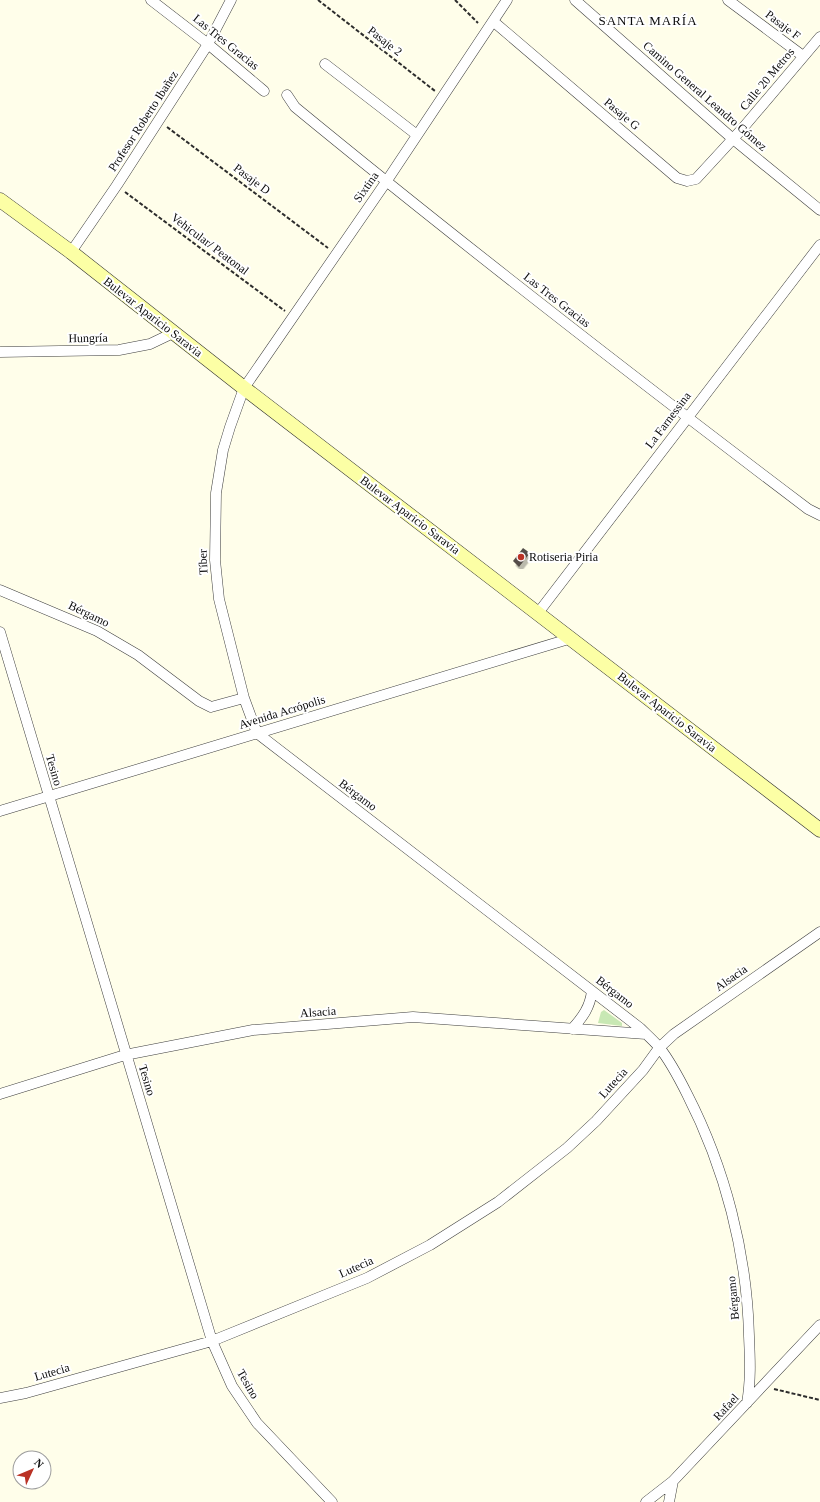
<svg xmlns="http://www.w3.org/2000/svg" width="820" height="1502" font-family="Georgia,serif">
<style>
.green{fill:#c8e8b4}
.building{fill:#544e48;filter:url(#shadow)}
.lines{fill:none;stroke-linecap:round;stroke-linejoin:round}
.street-casing{stroke:#3e3e3e;stroke-width:11}
.secondary-casing{stroke:#2d2d2d;stroke-width:15}
.path{stroke:#2d2d2d;stroke-width:2;stroke-dasharray:4 2;stroke-linecap:butt}
.street{stroke:#fff;stroke-width:10}
.secondary{stroke:#fcffa5;stroke-width:14}
.poi-dot{fill:#ba3225;stroke:#fff;stroke-width:1.5}
.labels{text-anchor:middle;dominant-baseline:central;stroke-width:4;stroke-linejoin:round;paint-order:stroke}
.street-label{font-size:12px;fill:#0b0b0b;stroke:#fff}
.poi-label{font-size:12px;fill:#0b0b0b;stroke:#fff;text-anchor:start}
.neighbourhood-label{font-size:13px;letter-spacing:1px;fill:#0b0b0b;stroke:#fff}
</style>
<defs>
<filter id="shadow"><feDropShadow dx="2.5" dy="4.5" stdDeviation="0" flood-color="#0004"/></filter>
</defs>
<rect width="100%" height="100%" fill="#fffeea"/>
<path class="green" d="M604,1010L622,1023V1026L598,1023L601,1012Z"/>
<path class="building" d="M523,548L530,553L519,567L513,561Z"/>
<g class="lines">
<defs>
<path id="street" d="M151,0L208,44L264,91
M507,0L386,182L244,388L230,427L223,450L216,493L215,560L219,599L244,698L257,733L640,1028C646,1034 653,1040 659,1047C670,1061 679,1078 687,1094C725,1168 747,1253 749,1336C750,1359 751,1380 747,1403
M575,0L733,139L820,210
M728,0L803,56
M494,22L677,178L687,181L696,179L742,129L820,37
M325,64L417,135
M287,95L295,107C463,245 635,378 808,509L820,515
M71,252L117,185L208,44L231,0
M0,352L119,350L150,344L173,333
M0,590L97,631L138,655L199,701L211,707L244,698
M538,613L820,245
M0,632L212,1341L232,1386L257,1423L332,1502
M0,811L572,638
M572,1029C583,1017 590,1007 592,991
M0,1094L125,1055L253,1030L413,1017L646,1034
M0,1398L26,1393L212,1341L367,1278L430,1245L498,1202L567,1148L596,1121L643,1070L659,1048L674,1034L820,932
M646,1502L673,1481L820,1325
M669,1502L673,1481"/>
<path id="secondary" d="M0,200L71,252L244,388L820,830"/>
</defs>
<use href="#street" class="street-casing"/>
<use href="#secondary" class="secondary-casing"/>
<path class="path" d="M318,0L435,91
M455,0L478,23
M167,127L328,248
M125,192L285,311
M774,1389L820,1400"/>
<use href="#street" class="street"/>
<use href="#secondary" class="secondary"/>
</g>
<circle class="poi-dot" cx="521" cy="557" r="4"/>
<g class="labels">
<g class="street-label">
<text transform="translate(783 25) rotate(37)">Pasaje F</text>
<text transform="translate(385 41) rotate(38)">Pasaje 2</text>
<text transform="translate(226 42) rotate(39)">Las Tres Gracias</text>
<text transform="translate(767 79) rotate(-50)">Calle 20 Metros</text>
<text transform="translate(705 96) rotate(41)">Camino General Leandro Gómez</text>
<text transform="translate(622 114) rotate(40)">Pasaje G</text>
<text transform="translate(143 121) rotate(-57)">Profesor Roberto Ibañez</text>
<text transform="translate(252 179) rotate(37)">Pasaje D</text>
<text transform="translate(366 187) rotate(-55)">Sixtina</text>
<text transform="translate(210 244) rotate(37)">Vehicular/ Peatonal</text>
<text transform="translate(557 300) rotate(38)">Las Tres Gracias</text>
<text transform="translate(153 317) rotate(38)">Bulevar Aparicio Saravia</text>
<text transform="translate(88 338) rotate(-1)">Hungría</text>
<text transform="translate(668 420) rotate(-53)">La Farnessina</text>
<text transform="translate(410 515) rotate(37)">Bulevar Aparicio Saravia</text>
<text transform="translate(203 562) rotate(-92)">Tíber</text>
<text transform="translate(89 614) rotate(26)">Bérgamo</text>
<text transform="translate(282 712) rotate(-17)">Avenida Acrópolis</text>
<text transform="translate(667 712) rotate(38)">Bulevar Aparicio Saravia</text>
<text transform="translate(54 770) rotate(74)">Tesino</text>
<text transform="translate(358 795) rotate(37)">Bérgamo</text>
<text transform="translate(731 978) rotate(-35)">Alsacia</text>
<text transform="translate(615 992) rotate(38)">Bérgamo</text>
<text transform="translate(318 1012) rotate(-4)">Alsacia</text>
<text transform="translate(147 1080) rotate(73)">Tesino</text>
<text transform="translate(613 1083) rotate(-48)">Lutecia</text>
<text transform="translate(356 1267) rotate(-24)">Lutecia</text>
<text transform="translate(733 1298) rotate(-95)">Bérgamo</text>
<text transform="translate(52 1372) rotate(-16)">Lutecia</text>
<text transform="translate(248 1384) rotate(60)">Tesino</text>
<text transform="translate(726 1407) rotate(-47)">Rafael</text>
</g>
<g class="poi-label">
<text x="529" y="557">Rotiseria Piria</text>
</g>
<g class="neighbourhood-label">
<text x="648" y="20">SANTA MARÍA</text>
</g>
</g>
<g transform="translate(32 1470) rotate(46)"><circle r="19" fill="#ffffff" stroke="#9d9d9d"/>
<path d="M0-3L7 15L0 10L-7 15Z" fill="#ba3225"/>
<text y="-6" font-size="11" font-weight="bold" text-anchor="middle" fill="#0b0b0b">N</text>
</g>
</svg>
